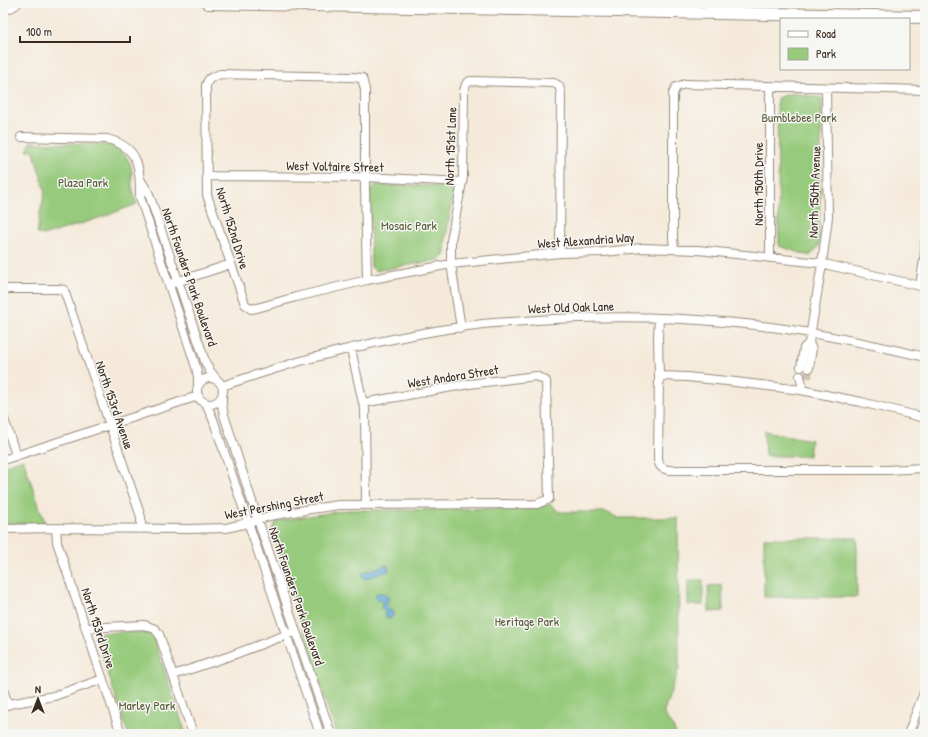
<svg xmlns="http://www.w3.org/2000/svg" width="928" height="737" font-family="'Patrick Hand',sans-serif">
<style>
.green{fill:#97ca7b;stroke:#697a4c}
.water{fill:#5da9d6;stroke:#4c6a7a}
.lines{fill:none;stroke-linecap:round;stroke-linejoin:round}
.minor-tunnel{stroke:#d0c4b4;stroke-width:8;stroke-dasharray:8 4;stroke-linecap:butt}
.minor-casing{stroke:#988a7c;stroke-width:10}
.secondary-casing{stroke:#988a7c;stroke-width:14}
.minor{stroke:#fff;stroke-width:8}
.secondary{stroke:#fff;stroke-width:12}
.labels{text-anchor:middle;dominant-baseline:central;stroke-width:3;stroke-linejoin:round;paint-order:stroke}
.park-label{font-size:13px;fill:#575a3a;stroke:#f6f6f2}
.street-label{font-size:13px;fill:#3b2a1e;stroke:#f6f6f2}
</style>
<rect width="100%" height="100%" fill="#f6f6f2"/>
<filter id="ink" filterUnits="userSpaceOnUse"><feTurbulence type="fractalNoise" baseFrequency=".025" numOctaves="2"/><feDisplacementMap in="SourceGraphic" scale="8" xChannelSelector="R" yChannelSelector="G"/><feConvolveMatrix kernelMatrix="1 2 1 2 8 2 1 2 1" color-interpolation-filters="sRGB"/></filter>
<filter id="wash" filterUnits="userSpaceOnUse"><feTurbulence type="fractalNoise" baseFrequency=".012" numOctaves="4" result="noise"/><feDisplacementMap in="SourceGraphic" scale="16" xChannelSelector="R" yChannelSelector="G"/><feGaussianBlur stdDeviation="0.9" result="paint"/><feColorMatrix in="noise" values="0 0 0 0 0 0 0 0 0 0 0 0 0 0 0 0 0 1.4 0 .05"/><feComposite in="paint" operator="in"/></filter>
<g filter="url(#wash)">
<rect width="100%" height="100%" fill="#f5eada"/>
<path class="green" d="M792,93L822,98L819,246L810,256L779,246L777,98Z
M31,142L111,145C123,151 130,158 132,172C132,177 132,181 132,185C133,192 135,198 137,204L105,216L46,235L37,234L40,214L45,191L33,149L27,151Z
M376,185L448,186L454,192L445,244V255L438,260L375,271L371,267L370,190Z
M764,431L811,440L809,456H765Z
M23,459L45,523V524H3V466Z
M550,504L559,512H606L618,518H678L679,668L664,711V714L673,727L676,734H336L328,710L283,563L272,529L277,521L347,510H384L537,508Z
M764,538H857V597H764Z
M688,580H703V605H688Z
M722,585L723,611L709,612L708,586Z
M98,633C107,633 146,630 151,635C152,635 154,639 154,640L186,734H128L97,640Z"/>
<path class="water" d="M387,565L389,571L364,579L362,573Z
M377,593H383L388,597C389,601 389,598 387,602C384,607 389,609 393,612V616L391,618L388,619L385,615V611L381,608L382,603V601L377,599L375,597L376,594Z"/>
</g>
<g filter="url(#ink)">
<g class="lines">
<path class="minor-tunnel" d="M808,378L809,368"/>
<defs>
<path id="minor" d="M770,86V258
M21,137L107,139C140,147 140,169 140,197L196,367L198,377V386
M207,176L365,177L462,182
M140,179L149,194L206,364L210,371L218,381
M674,249L673,238V94L676,87L685,84L925,90
M367,280L365,188V90L362,78L351,77L220,74L209,79L206,85L207,195L245,304L251,309L257,308L296,297L367,280L451,264L560,253L604,252L642,248L698,250L820,263L925,287
M173,283L231,264
M920,286L925,253V243
M3,289H58L64,290L141,517V529
M659,318L658,338L659,376L658,459C659,466 661,468 668,470H887L925,468
M461,328L451,264V240L463,177L464,91L466,84L470,81L554,83L559,86L561,93L560,253
M809,343L822,264L828,217L826,88
M809,343L812,349L809,368
M351,349L363,403L365,408L366,505
M801,367L804,348L809,343
M659,376L687,377L727,381L801,390L861,402L925,418
M800,376L802,384L801,390
M197 391a13 13 0 1 1 26 0a13 13 0 1 1-26 0Z
M222,386C250,377 279,367 308,359C365,344 424,331 483,324C501,322 519,322 537,320C599,316 662,316 724,322C792,327 859,341 925,357
M222,396V405L224,415L258,520L331,734
M206,403L213,419L320,734
M3,416L16,455
M3,460L198,396
M56,528L57,542L121,734
M3,529L56,528L188,529L226,528L248,523L269,516L311,509L339,505L537,504L549,499L546,381L536,376L469,384L363,403
M86,628L144,625L155,629L159,634L193,734
M173,675L230,656L291,633
M3,689L8,705
M3,705L54,696L103,679
M908,734L925,690
M920,734L925,721"/>
<path id="secondary" d="M208,3L925,17
M3,6L8,7L15,3"/>
</defs>
<use href="#minor" class="minor-casing"/>
<use href="#secondary" class="secondary-casing"/>
<use href="#minor" class="minor"/>
<use href="#secondary" class="secondary"/>
</g>
</g>
<g class="labels">
<g class="park-label">
<text x="799" y="117">Bumblebee Park</text>
<text x="83" y="182">Plaza Park</text>
<text x="409" y="225">Mosaic Park</text>
<text x="527" y="621">Heritage Park</text>
<text x="147" y="705">Marley Park</text>
</g>
<g class="street-label">
<text transform="translate(450 146) rotate(-88)">North 151st Lane</text>
<text transform="translate(335 166) rotate(1)">West Voltaire Street</text>
<text transform="translate(758 184) rotate(-90)">North 150th Drive</text>
<text transform="translate(814 192) rotate(-88)">North 150th Avenue</text>
<text transform="translate(233 228) rotate(73)">North 152nd Drive</text>
<text transform="translate(586 240) rotate(-4)">West Alexandria Way</text>
<text transform="translate(190 277) rotate(71)">North Founders Park Boulevard</text>
<text transform="translate(571 307) rotate(-2)">West Old Oak Lane</text>
<text transform="translate(453 376) rotate(-9)">West Andora Street</text>
<text transform="translate(115 405) rotate(71)">North 153rd Avenue</text>
<text transform="translate(274 505) rotate(-11)">West Pershing Street</text>
<text transform="translate(297 596) rotate(71)">North Founders Park Boulevard</text>
<text transform="translate(99 628) rotate(72)">North 153rd Drive</text>
</g>
</g>
<rect width="928" height="737" fill="none" stroke="#f6f6f2" stroke-width="16"/>
<rect x="780" y="18" width="130" height="52" fill="#f6f6f2" stroke="#aba49d"/>
<rect x="788" y="31" width="20" height="6" fill="#ffffff" stroke="#aba49d"/>
<text x="816" y="38" font-size="12" fill="#3b2a1e">Road</text>
<rect x="788" y="48" width="20" height="12" fill="#97ca7b" stroke="#aba49d"/>
<text x="816" y="58" font-size="12" fill="#3b2a1e">Park</text>
<g transform="translate(38 699)" stroke="#f6f6f2" stroke-width="3" paint-order="stroke">
<path d="M0-3L7 15L0 10L-7 15Z" fill="#3b2a1e"/>
<text y="-6" font-size="11" font-weight="bold" text-anchor="middle" fill="#3b2a1e">N</text>
</g>
<path d="M20 36v6h110v-6" fill="none" stroke="#3b2a1e" stroke-width="2"/>
<text x="26" y="36" font-size="12" fill="#3b2a1e" stroke="#f6f6f2" stroke-width="3" paint-order="stroke">100 m</text>
</svg>
